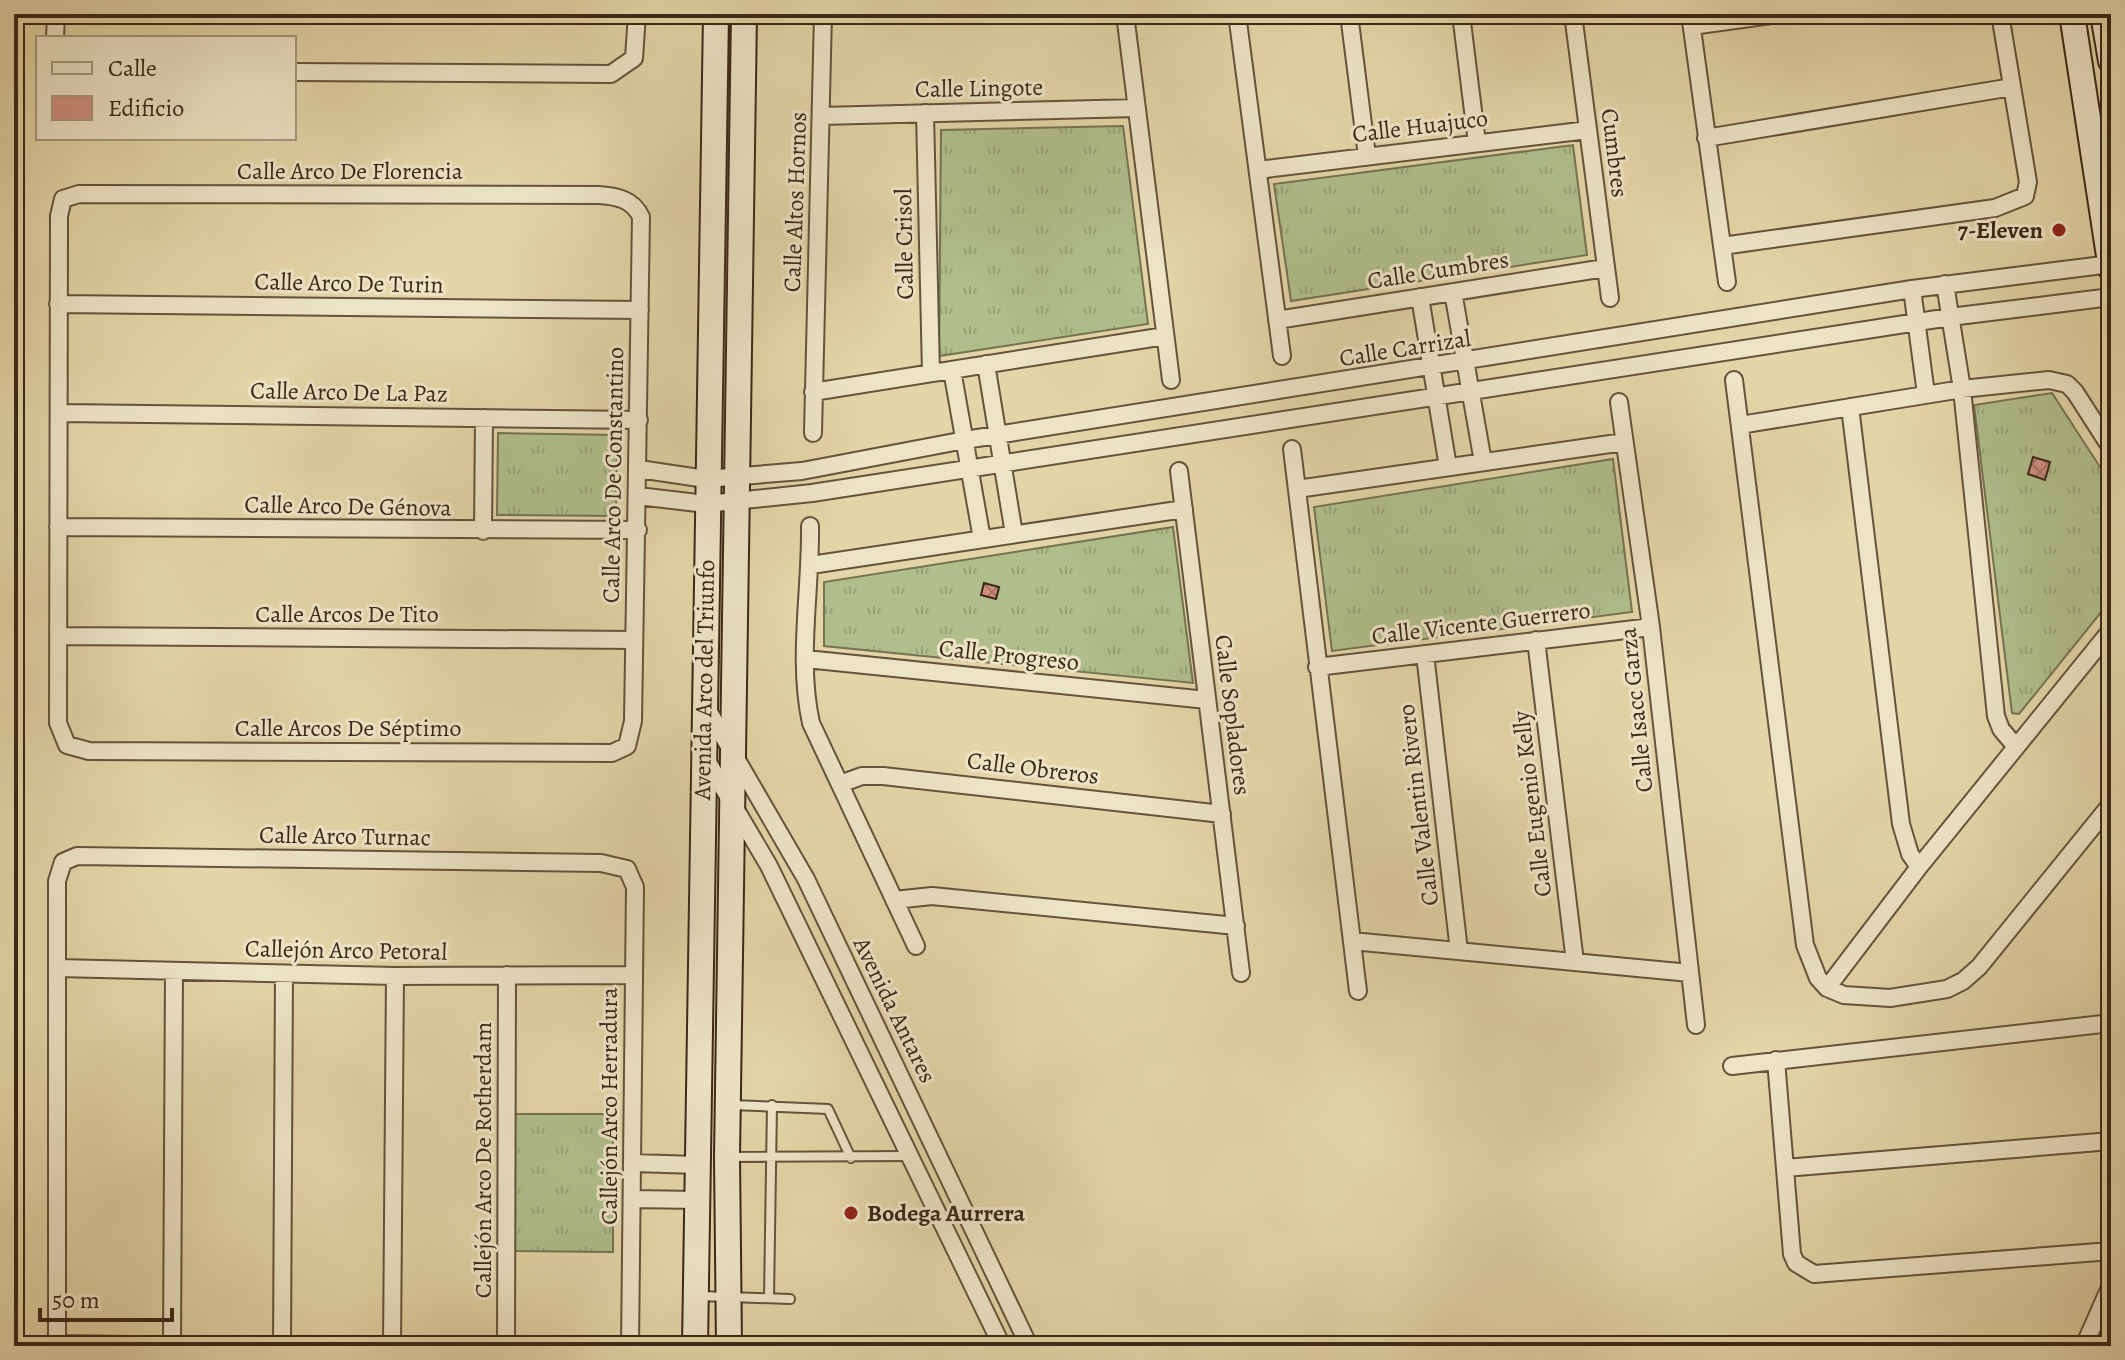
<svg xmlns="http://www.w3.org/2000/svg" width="2125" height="1360" font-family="Alegreya,serif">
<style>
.grass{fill:url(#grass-tufts);stroke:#757352;stroke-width:2}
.building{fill:url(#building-cross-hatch);stroke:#3b2818;stroke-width:2}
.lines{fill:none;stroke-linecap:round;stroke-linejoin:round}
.lane-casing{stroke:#65533c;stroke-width:12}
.street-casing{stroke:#65533c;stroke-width:20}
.secondary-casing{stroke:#3b2818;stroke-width:28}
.lane{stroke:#ede4c6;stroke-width:8}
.street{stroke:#ede4c6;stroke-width:16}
.secondary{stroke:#ede4c6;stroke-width:24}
.poi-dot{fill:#8f2418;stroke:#ede4c6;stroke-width:3}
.labels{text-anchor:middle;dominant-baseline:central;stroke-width:6;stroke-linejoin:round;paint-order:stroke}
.street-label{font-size:24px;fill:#3b2818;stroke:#ede4c6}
.poi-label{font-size:24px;font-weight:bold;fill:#3b2818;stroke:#ede4c6;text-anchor:end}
</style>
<defs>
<pattern id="grass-tufts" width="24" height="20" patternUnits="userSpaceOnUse" patternTransform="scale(2)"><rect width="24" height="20" fill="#afbe8b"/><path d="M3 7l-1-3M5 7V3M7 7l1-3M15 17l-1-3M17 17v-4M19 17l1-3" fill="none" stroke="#97a377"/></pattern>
<pattern id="building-cross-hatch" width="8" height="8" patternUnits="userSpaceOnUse" patternTransform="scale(2)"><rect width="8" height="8" fill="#d19080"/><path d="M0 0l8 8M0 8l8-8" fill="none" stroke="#ab7668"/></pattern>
</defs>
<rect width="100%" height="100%" fill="#e3d5a7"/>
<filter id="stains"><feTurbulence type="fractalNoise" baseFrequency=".0025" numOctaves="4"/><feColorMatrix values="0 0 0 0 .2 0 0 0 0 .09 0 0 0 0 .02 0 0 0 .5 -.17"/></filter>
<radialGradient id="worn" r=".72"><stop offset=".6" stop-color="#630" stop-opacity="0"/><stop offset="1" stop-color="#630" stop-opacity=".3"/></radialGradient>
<path class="grass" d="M1123,126L1148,324L939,356L941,130Z
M1573,145L1587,255L1291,301L1274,184Z
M2052,393L2111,484V600L2019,714L2012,713L1974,405Z
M498,433L617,435L616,516L497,515Z
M1613,459L1632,612L1332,651L1314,507Z
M1173,527L1193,683L824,646V582Z
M514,1114H613V1252L514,1251Z"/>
<path class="building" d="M2033,457L2050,462L2045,480L2028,474Z
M984,583L999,587L996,599L981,595Z"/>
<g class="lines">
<defs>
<path id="lane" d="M732,1105L828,1109L851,1158
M728,1157L911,1156
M700,1296L790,1299
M769,1298L772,1105"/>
<path id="street" d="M1125,14L1171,380
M1237,14L1282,356
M1349,14L1367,156
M1461,14L1477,143
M1573,14L1610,298
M1690,14L1727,282
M1692,26L1778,14
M55,38L56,14
M294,72L611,74L634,58L637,14
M925,113L931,373
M821,116L1137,108
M1706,138L2012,87
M1258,170L1588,130
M79,194L598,195C616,196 633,199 641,217L633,721L627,746L612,753L89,751L67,745L58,723L59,216L63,199Z
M1722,246L1995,208L2025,196L2028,182L2000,14
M1945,284L1962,389L1996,716L2001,729L2016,747
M1912,289L1926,394
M1453,292L1483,462
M1420,297L1448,467
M58,304L640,310
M1277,320L1605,268
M986,364L1014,534
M952,370L982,539
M1734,380L1805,945L1818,978L1827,988L1844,995L1890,998L1947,989L1963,981L1979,967L2111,804
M813,392L1165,336
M1619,402L1651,627L1696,1025
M1850,407L1901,824L1910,854L1919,867
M60,413L639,420
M1740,425L1962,389L2049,380L2067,384L2075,392L2111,448
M813,433L823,14
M1292,449L1358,991
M639,469L706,479L802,471L965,440L1912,289L2111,264
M1179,471L1241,973
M1297,489L1624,442
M638,496L706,504L812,493L1950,317L2111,297
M810,526C811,590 797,660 811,723L916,946
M58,527L638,530
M483,531L484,418
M811,565L1184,509
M59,636L634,640
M1536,640L1575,962
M1425,654L1459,951
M806,659L1207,700
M1317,667L1651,627
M705,705L806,879L1029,1346
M706,759L769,866L1002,1346
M840,784L862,776H883L1222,814
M894,900L932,896L1236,926
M1352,941L1690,973
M58,968L395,976L634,975
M1827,988L1919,867L2111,630
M1776,1060L1792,1254L1796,1263L1814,1274L2111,1251
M1732,1066L2111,1023
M633,1163L698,1165
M1785,1168L2111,1141
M632,1199L698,1200
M58,1344L199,1346
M172,1345L174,972
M57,1346V881L63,862L77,856L601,863L627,869L635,887L630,1346
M282,1346L284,974
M392,1346L395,976
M478,1346L630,1345
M506,1346L507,975
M2084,1346L2111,1285"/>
<path id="secondary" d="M2072,14L2111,269
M2103,14L2111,61
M695,1346L716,14
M729,1346L727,1157L744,14"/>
</defs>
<use href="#lane" class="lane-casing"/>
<use href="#street" class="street-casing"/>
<use href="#secondary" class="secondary-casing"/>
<use href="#lane" class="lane"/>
<use href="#street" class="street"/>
<use href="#secondary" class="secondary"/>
</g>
<g class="poi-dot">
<circle cx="2059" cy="230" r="8"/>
<circle cx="851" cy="1213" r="8"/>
</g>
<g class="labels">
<g class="street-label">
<text transform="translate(979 88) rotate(-1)">Calle Lingote</text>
<text transform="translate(1420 126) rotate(-7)">Calle Huajuco</text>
<text transform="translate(1615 153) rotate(83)">Cumbres</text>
<text x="350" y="171">Calle Arco De Florencia</text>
<text transform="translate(795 202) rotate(-88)">Calle Altos Hornos</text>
<text transform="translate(904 244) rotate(-91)">Calle Crisol</text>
<text transform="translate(1438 270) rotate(-9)">Calle Cumbres</text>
<text transform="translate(349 283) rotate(1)">Calle Arco De Turin</text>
<text transform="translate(1405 348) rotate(-9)">Calle Carrizal</text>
<text transform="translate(349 392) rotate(1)">Calle Arco De La Paz</text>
<text transform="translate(613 475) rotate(-89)">Calle Arco De Constantino</text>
<text transform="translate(348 506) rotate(1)">Calle Arco De Génova</text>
<text x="347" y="614">Calle Arcos De Tito</text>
<text transform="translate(1481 623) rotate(-7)">Calle Vicente Guerrero</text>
<text transform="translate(1009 655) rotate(6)">Calle Progreso</text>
<text transform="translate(704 680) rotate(-89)">Avenida Arco del Triunfo</text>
<text transform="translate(1636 710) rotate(-96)">Calle Isacc Garza</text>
<text transform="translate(1233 715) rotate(83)">Calle Sopladores</text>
<text x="348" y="728">Calle Arcos De Séptimo</text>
<text transform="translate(1033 768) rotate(7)">Calle Obreros</text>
<text transform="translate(1532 804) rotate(-97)">Calle Eugenio Kelly</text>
<text transform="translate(1418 805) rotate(-97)">Calle Valentin Rivero</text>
<text transform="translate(345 836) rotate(1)">Calle Arco Turnac</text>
<text transform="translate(346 950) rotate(1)">Callejón Arco Petoral</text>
<text transform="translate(895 1010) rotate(64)">Avenida Antares</text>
<text transform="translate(609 1106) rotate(-90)">Callejón Arco Herradura</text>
<text transform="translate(483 1160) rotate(-90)">Callejón Arco De Rotherdam</text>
</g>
<g class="poi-label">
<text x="2043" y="230">7-Eleven</text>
<text x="867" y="1213" text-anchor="start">Bodega Aurrera</text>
</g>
</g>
<rect width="2125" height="1360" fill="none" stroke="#e3d5a7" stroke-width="48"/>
<rect x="16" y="16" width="2093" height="1328" fill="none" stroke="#3b2818" stroke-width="4"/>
<rect x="24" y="24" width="2077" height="1312" fill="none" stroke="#3b2818" stroke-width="2"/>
<rect x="36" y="36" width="260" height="104" fill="#ede4c6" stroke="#a69980" stroke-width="2"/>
<rect x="52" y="62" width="40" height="12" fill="#ede4c6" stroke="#a69980" stroke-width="2"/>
<text x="108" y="76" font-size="24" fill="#3b2818">Calle</text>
<rect x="52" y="96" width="40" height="24" fill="#d19080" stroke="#a69980" stroke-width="2"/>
<text x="108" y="116" font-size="24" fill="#3b2818">Edificio</text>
<path d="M40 1308v12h132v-12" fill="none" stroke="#3b2818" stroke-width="4"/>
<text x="52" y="1308" font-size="24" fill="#3b2818" stroke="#ede4c6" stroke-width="6" paint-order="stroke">50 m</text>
<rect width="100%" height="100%" filter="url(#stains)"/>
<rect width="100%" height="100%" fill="url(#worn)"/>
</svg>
